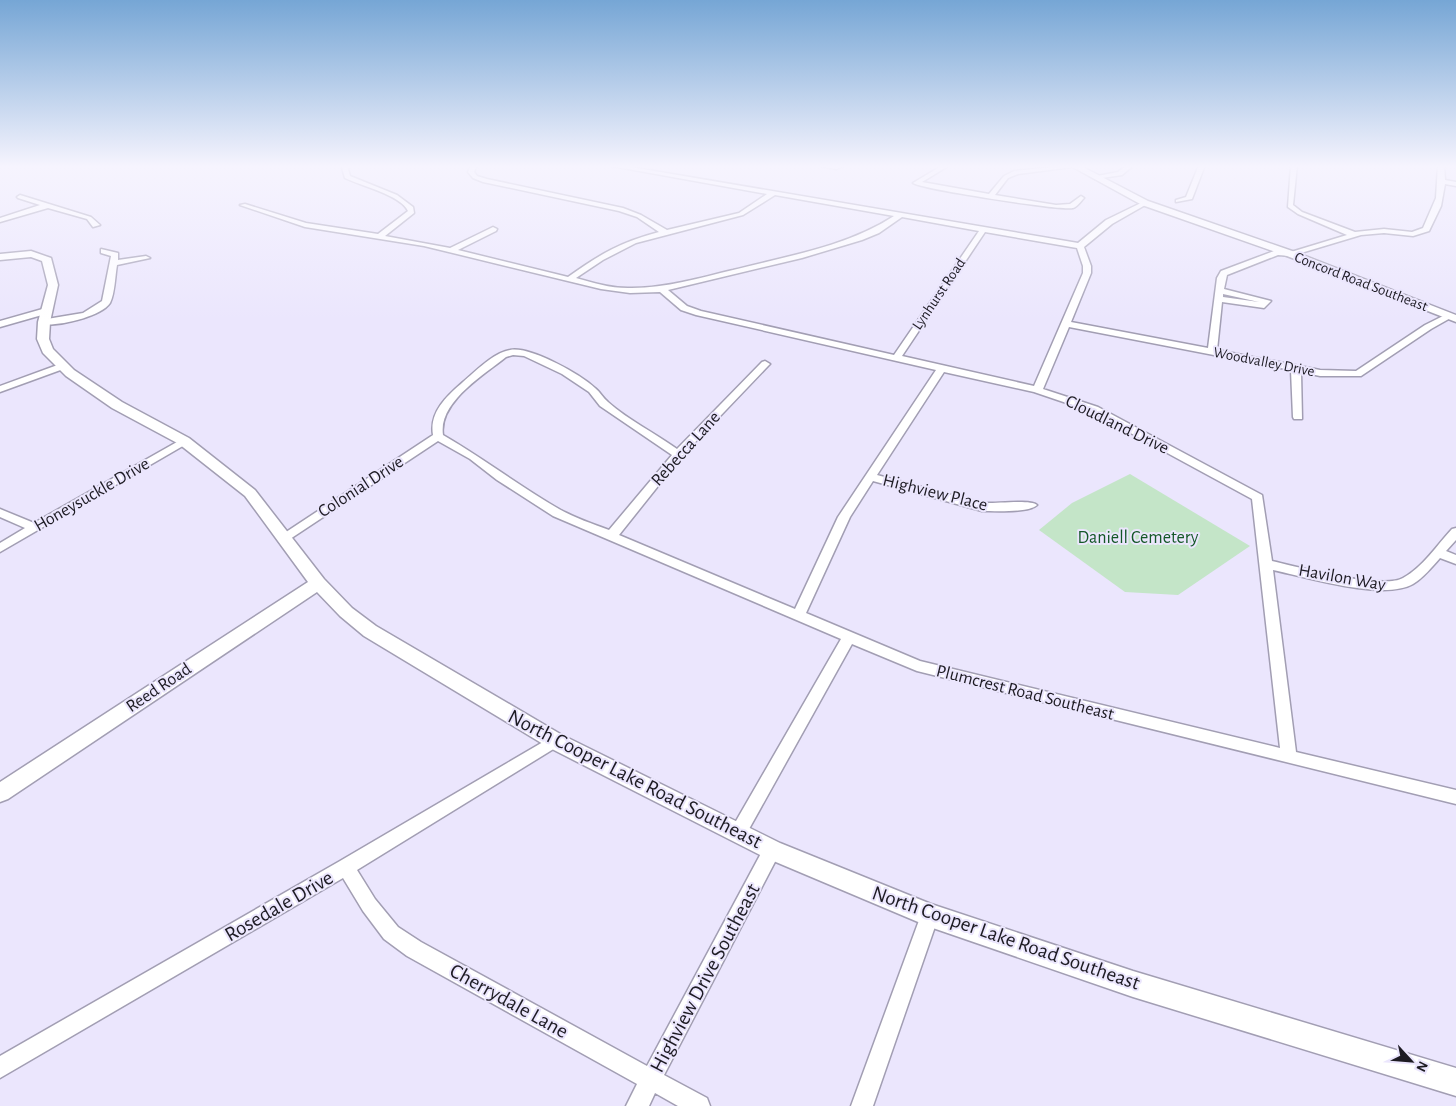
<svg xmlns="http://www.w3.org/2000/svg" width="1456" height="1106" font-family="'Alegreya Sans',sans-serif">
<style>
.green{fill:#c4e5c8}
.lines{fill:none;stroke-linecap:round;stroke-linejoin:round}
.minor-casing{stroke:#a29eb3;stroke-width:3}
.tertiary-casing{stroke:#a29eb3;stroke-width:3}
.minor{fill:#fff;fill-rule:evenodd}
.tertiary{fill:#fff;fill-rule:evenodd}
.labels{text-anchor:middle;dominant-baseline:central;stroke-width:4;stroke-linejoin:round;paint-order:stroke}
.far-street-label{font-size:15px;fill:#1d1b23;stroke:#ebe6fd}
.street-label{font-size:18px;fill:#1d1b23;stroke:#ebe6fd}
.park-label{font-size:18px;fill:#135727;stroke:#ebe6fd}
.near-street-label{font-size:21px;fill:#1d1b23;stroke:#ebe6fd}
</style>
<rect width="100%" height="100%" fill="#ebe6fd"/>
<path class="green" d="M1130,474L1250,546L1178,595L1125,592L1039,530L1072,503Z"/>
<g class="lines">
<defs>
<path id="minor" d="M345,165H352L348,169L350,176L397,195L413,207L414,213L385,236L450,248L493,227L497,229L496,231L458,250L568,277C600,254 621,242 659,232L637,217L619,211L483,182L473,178L468,172L471,165H477L474,172L477,176L487,179L623,208L641,215L667,230L739,213L767,194L606,165H619L1078,243L1106,220L1145,201L1148,203L1147,204L1112,224L1084,247L1091,266V273L1071,322L1208,348L1217,278L1221,271L1274,251L1291,252L1347,235L1298,214L1288,207L1291,165H1297L1293,205L1302,212L1355,232L1384,229L1412,232L1423,228L1436,198L1438,165H1444L1445,180L1456,182V186L1445,184L1441,206L1429,231L1413,236L1384,233L1361,235L1291,256L1278,255L1227,275L1224,289L1271,301L1264,308L1222,302L1217,350L1320,370L1356,371L1425,325L1447,314L1454,316L1431,329L1361,376H1320L1301,372L1302,419H1294L1293,417L1291,370L1069,327L1043,389L1098,407L1262,495L1272,561C1298,567 1382,590 1403,578C1423,567 1437,545 1452,529L1456,528V540L1446,551L1456,555V564L1440,558C1432,567 1423,578 1413,584C1384,601 1305,577 1273,570L1296,752L1456,790V804L917,671L852,644L744,838L738,841L732,838L729,833L732,828L841,639L553,516L497,480L470,459L438,441L287,541L283,542L277,538L433,435C429,412 447,396 463,382C476,371 493,353 510,350C530,346 580,374 595,388C600,392 603,398 608,402C628,420 655,433 677,449L762,362L765,361L770,364L768,366L682,456L619,535L795,609L838,517L936,370L696,315L681,310L660,292L630,293L601,289L424,246L305,227L240,205L245,204L306,223L378,234L408,211C401,195 361,186 345,178L342,168ZM775,195L894,216C846,247 787,256 733,270C699,278 666,288 632,288C613,289 594,283 576,278L603,260L636,243L743,215ZM902,217L979,231L894,355L701,311L687,306L668,290L802,258L862,240L879,233ZM985,232L1077,248L1083,266V273L1034,386L902,356ZM1223,294L1259,302L1223,297ZM513,355L524,356L562,374L589,392L600,406L672,455L609,530C593,524 575,518 559,509C519,486 483,458 443,435C438,402 484,375 506,357ZM944,372L1034,392L1090,411L1252,499L1280,748L920,661L806,613L850,517L873,481L982,511C994,511 1029,513 1037,505C1031,499 993,504 982,503L877,475Z
M815,165H846L836,169Z
M943,165H950L922,182L989,194L1004,176L1014,171L1075,165L1072,167L1018,174L1008,178L995,195L1056,205L1070,204L1081,196L1084,198C1081,201 1077,207 1073,208C1062,211 922,189 913,183Z
M1127,165H1134L1122,175L1095,179L1092,177L1118,172Z
M1199,165H1205L1192,199L1176,202V200L1186,197Z
M20,195L91,217L100,225L93,227L87,219L48,208L0,222V218L40,205L18,198L17,197Z
M101,249L118,253V260L146,256L150,258L117,265C115,276 115,293 110,303C101,317 56,327 41,324V320L83,313L102,301L111,256L101,253Z
M46,308L50,311L49,313L0,327V321Z
M63,363L68,366L66,368L0,392V386Z
M184,438L189,441L188,443L0,552V543L25,528L0,517V509L34,523Z
M555,735L560,737L563,741L560,745L357,870L375,899L398,927L421,942L647,1066L766,844L772,842L778,844L781,850L778,856L664,1075L707,1098L710,1106H678L655,1093L649,1106H626L637,1084L407,956L384,939L363,911L343,878L0,1078V1056L340,861Z
M930,906L936,909L939,915L873,1106H851L921,915L924,909Z"/>
<path id="tertiary" d="M1069,165H1079L1148,201L1295,252L1456,315V322L1287,256L1142,205Z
M31,251L51,258L58,285L50,322L49,339L53,349L74,370L122,402L189,438L255,490L324,579L352,608L376,626L562,735L780,843L931,904L1133,971L1456,1068V1096L1133,997L930,927L764,857L548,747L364,636L340,616L317,592L8,799L0,802V782L308,582L245,496L179,444L112,408L66,376L43,353L37,339L38,322L48,285L42,261L31,257L0,260V254Z"/>
</defs>
<use href="#minor" class="minor-casing"/>
<use href="#tertiary" class="tertiary-casing"/>
<use href="#minor" class="minor"/>
<use href="#tertiary" class="tertiary"/>
</g>
<linearGradient id="sky" x2="0" y2="1"><stop stop-color="#76a6d5"/><stop offset="0.52" stop-color="#f6f4fe"/><stop offset="1" stop-color="#f6f4fe" stop-opacity="0"/></linearGradient>
<rect width="1456" height="320" fill="url(#sky)"/>
<g class="labels">
<g class="far-street-label">
<text transform="translate(1361 282) rotate(21)">Concord Road Southeast</text>
<text transform="translate(939 294) rotate(-56)">Lynhurst Road</text>
<text transform="translate(1264 362) rotate(11)">Woodvalley Drive</text>
</g>
<g class="street-label">
<text transform="translate(1117 425) rotate(26)">Cloudland Drive</text>
<text transform="translate(686 449) rotate(-48)">Rebecca Lane</text>
<text transform="translate(361 487) rotate(-33)">Colonial Drive</text>
<text transform="translate(935 493) rotate(14)">Highview Place</text>
<text transform="translate(92 495) rotate(-30)">Honeysuckle Drive</text>
<text transform="translate(1342 578) rotate(10)">Havilon Way</text>
<text transform="translate(159 688) rotate(-34)">Reed Road</text>
<text transform="translate(1025 693) rotate(14)">Plumcrest Road Southeast</text>
</g>
<g class="park-label">
<text x="1138" y="538">Daniell Cemetery</text>
</g>
<g class="near-street-label">
<text transform="translate(635 779) rotate(27)">North Cooper Lake Road Southeast</text>
<text transform="translate(279 906) rotate(-30)">Rosedale Drive</text>
<text transform="translate(1006 938) rotate(19)">North Cooper Lake Road Southeast</text>
<text transform="translate(705 978) rotate(-62)">Highview Drive Southeast</text>
<text transform="translate(509 1001) rotate(29)">Cherrydale Lane</text>
</g>
</g>
<g transform="translate(1411 1061) rotate(116)" stroke="#ebe6fd" stroke-width="4" paint-order="stroke">
<path d="M0-4L9 19L0 12L-9 19Z" fill="#1d1b23"/>
<text y="-8" font-size="14" font-weight="bold" text-anchor="middle" fill="#1d1b23">N</text>
</g>
</svg>
